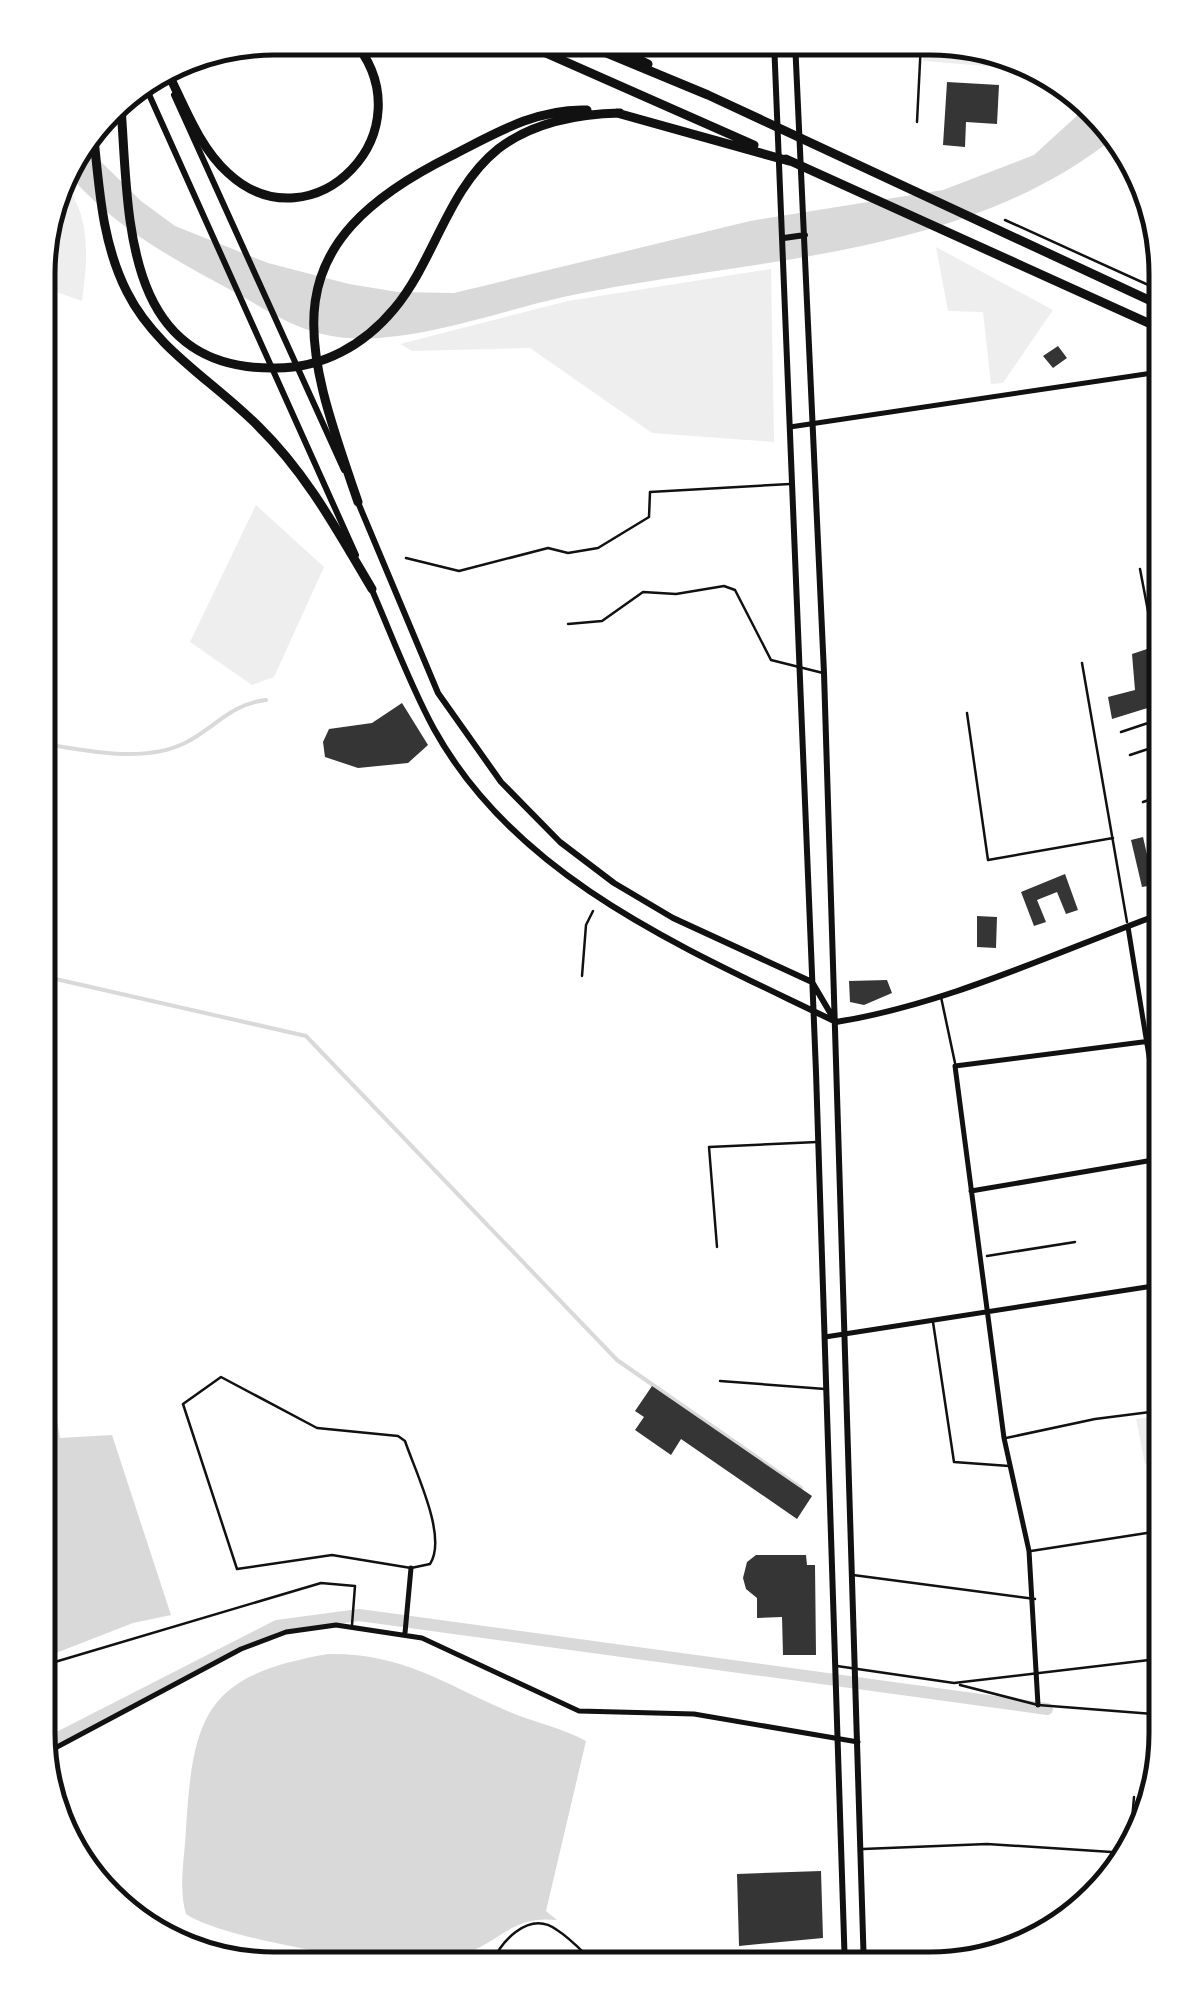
<svg xmlns="http://www.w3.org/2000/svg" width="1204" height="2007" font-family="Figtree,sans-serif">
<style>
.green{fill:#eee}
.water{fill:#d9d9d9}
.lines{fill:none;stroke-linecap:round;stroke-linejoin:round}
.stream{stroke:#d9d9d9;stroke-width:4}
.canal{stroke:#d9d9d9;stroke-width:12}
.building{fill:#353535}
.path{stroke:#111;stroke-width:2.5}
.service{stroke:#111;stroke-width:2.5}
.minor{stroke:#111;stroke-width:5}
.tertiary{stroke:#111;stroke-width:6}
.motorway{stroke:#111;stroke-width:9}
.rim{fill:none;stroke:#111;stroke-width:5}
</style>
<rect width="100%" height="100%" fill="#fff"/>
<path class="green" d="M925,42H976L1010,59V68L923,61Z
M59,178C92,211 88,258 82,301L39,286V244Z
M936,247L1053,310L1003,383L991,384L983,312L948,311Z
M771,269L774,442L652,433L530,348L412,351L400,344L568,301Z
M256,505L324,567L274,677L252,685L190,642Z
M1166,1415V1461L1145,1464L1136,1419Z"/>
<path class="water" d="M1091,103L1115,137C961,260 751,257 568,296C497,311 393,352 322,334C292,327 266,310 240,295C173,259 112,227 63,168L82,143L141,201L175,226L268,263L349,284L398,292L454,293L750,221L943,190L1034,155Z
M38,1314L60,1438L112,1435L171,1615L133,1623L38,1660Z
M328,1654C402,1653 441,1682 505,1710C532,1722 560,1727 586,1741L546,1911L557,1920C509,1915 500,1945 458,1955C441,1960 422,1963 405,1963C362,1961 218,1937 186,1914C178,1888 185,1855 186,1829C193,1713 207,1675 328,1654Z"/>
<g class="lines">
<path class="stream" d="M39,743C84,750 142,764 185,743C215,728 230,704 266,700
M38,975L306,1036L617,1360L801,1488"/>
<path class="canal" d="M40,1747L277,1626L359,1615L1047,1709"/>
</g>
<path class="building" d="M947,82L999,85L997,124L966,122L965,147L943,145Z
M1058,346L1067,358L1053,368L1043,356Z
M1150,648L1154,706L1112,719L1108,697L1135,690L1132,654Z
M402,703L428,745L408,763L358,768L325,757L323,742L329,729L372,723Z
M1143,837L1154,885L1142,887L1131,840Z
M1065,874L1078,910L1066,914L1057,892L1037,900L1046,922L1034,926L1021,892Z
M977,916L997,917L996,948L977,947Z
M887,980L892,993L864,1005L850,1002L849,981Z
M652,1386L812,1496L797,1519L681,1439L671,1455L635,1430L644,1417L635,1411Z
M756,1555H806L807,1565H815L816,1655H783L782,1617L757,1618V1598L746,1589L743,1578L747,1562Z
M821,1871L823,1938L739,1946L737,1874Z"/>
<g class="lines">
<path class="path" d="M987,1256L1075,1242"/>
<path class="service" d="M917,122L921,42
M1005,220L1166,293
M406,558L459,571L548,548L568,553L598,548L649,517L650,492L790,484
M1140,569L1152,632L1166,630
M568,624L602,621L643,592L676,594L724,586L735,590L771,660L823,673
M1082,663L1127,922
M967,713L988,860L1113,838
M1121,732L1166,717
M1130,755L1166,743
M1143,802L1166,794
M1156,849L1166,845
M582,976L586,925L593,911
M941,997L955,1063
M717,1247L709,1147L817,1142
M933,1322L954,1462L1009,1466
M221,1377L317,1428L398,1436L405,1441C415,1471 448,1537 430,1564L411,1568L332,1555L237,1569L183,1404Z
M720,1381L825,1389
M1006,1438L1095,1419L1166,1410
M1031,1551L1166,1530
M853,1575L1035,1599
M837,1666L954,1683L1166,1658
M38,1667L321,1583L355,1586L352,1625
M960,1685L1038,1705L1166,1715
M1130,1844L1134,1797
M863,1849L987,1844L1127,1853
M490,1968C498,1943 529,1909 557,1930C573,1940 586,1956 600,1968"/>
<path class="minor" d="M790,427L1166,371
M1128,927L1166,1161
M971,1191L1165,1158
M825,1337L1166,1284
M405,1633L411,1568
M1038,1705L1029,1551L1004,1438L955,1066L1166,1039
M42,1755L241,1649L286,1632L336,1625L422,1638L579,1711L694,1714L858,1742"/>
<path class="tertiary" d="M774,41L816,1072L845,1969
M795,41L824,673L864,1969
M143,81L356,555
M174,95L344,470
M784,238L805,235
M357,500L438,693L501,782L560,842L614,883L673,918L812,982L835,1021
M372,590C392,636 410,685 434,729C518,881 689,950 836,1022
M836,1022C949,1004 1058,951 1166,912"/>
<path class="motorway" d="M514,39L754,145
M573,39L708,95L1166,308
M599,40L648,64
M165,67C183,102 198,146 228,173C312,251 433,130 351,38
M120,95C130,205 116,371 276,368C323,368 364,345 394,309C435,260 447,190 498,149C533,122 577,114 620,113
M617,113L789,161
M93,129C99,184 101,241 127,292C156,350 215,382 259,427C307,474 338,532 372,589
M786,159L1166,331
M358,502C301,338 270,246 451,156C494,134 537,108 587,110"/>
</g>
<path d="M0 0H1204V2007H0ZM274 55H930A219 219 0 0 1 1149 274V1733A219 219 0 0 1 930 1952H274A219 219 0 0 1 55 1733V274A219 219 0 0 1 274 55Z" fill="#fff" fill-rule="evenodd"/>
<path class="rim" d="M274 55H930A219 219 0 0 1 1149 274V1733A219 219 0 0 1 930 1952H274A219 219 0 0 1 55 1733V274A219 219 0 0 1 274 55Z"/>
</svg>
